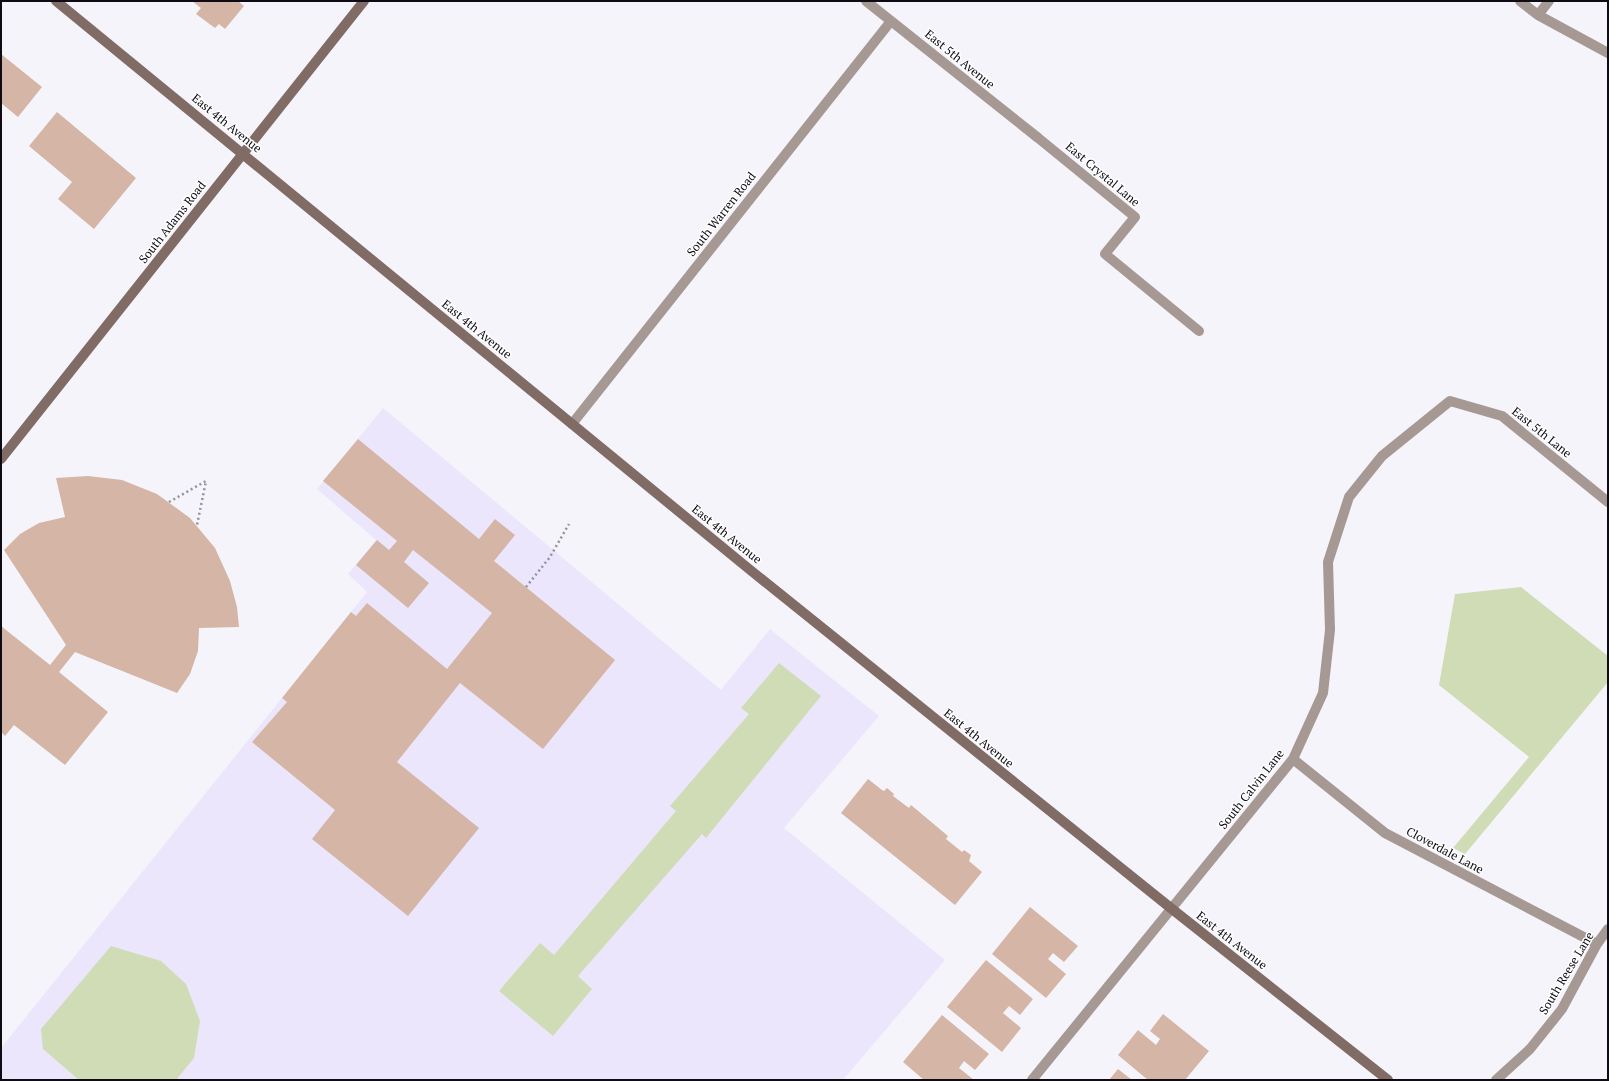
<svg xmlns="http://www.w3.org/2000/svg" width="1609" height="1081" font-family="'PT Serif',serif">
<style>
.built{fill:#ece6fc}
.green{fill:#d0dcb6}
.building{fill:#d4b5a6}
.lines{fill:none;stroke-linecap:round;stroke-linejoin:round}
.path{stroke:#939199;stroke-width:2.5;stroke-dasharray:2 3;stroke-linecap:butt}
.lane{stroke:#a69893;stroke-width:10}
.street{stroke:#a69893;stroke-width:10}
.secondary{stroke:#806b65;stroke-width:10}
.labels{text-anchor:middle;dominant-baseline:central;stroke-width:3;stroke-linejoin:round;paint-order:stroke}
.street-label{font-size:12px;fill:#0e0b14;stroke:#fff}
</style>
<rect width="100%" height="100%" fill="#f6f4fb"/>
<path class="built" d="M383,408L721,690L770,629L879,716L784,828L945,960L843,1080H1V1048L367,592L348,574L376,540L317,489Z"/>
<path class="green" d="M1521,587L1608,656V682L1465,854L1453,848L1529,757L1439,685L1455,594Z
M779,663L821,696L706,838L702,834L578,976L592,989L553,1036L499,991L540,943L554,955L676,811L670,806L749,714L741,708Z
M111,946L161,961L186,984L200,1021L194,1058L176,1080H79L43,1049L41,1029Z"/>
<path class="building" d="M192,1H238L244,6L225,29L219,24L215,28L196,14L201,8Z
M1,54L42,87L18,117L1,103Z
M57,112L136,178L94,229L58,199L72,182L29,146Z
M358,439L479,539L495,519L515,535L494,561L615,660L543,749L460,683L397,762L479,828L408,916L312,839L335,810L252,742L287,702L282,698L351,612L356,616L367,603L447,669L492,613L413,550L404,562L429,583L408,608L356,565L377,540L389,550L397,541L323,481Z
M88,476L122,480L157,494L190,518L215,548L230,581L237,607L239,627L199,628L198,651L190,674L177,693L75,652L59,672L108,712L65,765L14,725L5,736L1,732V626L50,665L66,645L4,550L20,534L39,523L65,517L56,478Z
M868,779L882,790L884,791L887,788L894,794L893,796L909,808L911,805L948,836L946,839L962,852L964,850L971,855L969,861L982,872L955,905L841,813Z
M1030,907L1078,946L1064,962L1053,953L1048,959L1066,974L1046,998L992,954Z
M986,960L1033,999L1020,1015L1009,1006L1003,1013L1021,1028L1002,1052L947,1007Z
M1163,1014L1209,1051L1185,1080H1148L1118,1055L1138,1030L1156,1045L1160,1039L1150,1031Z
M942,1015L989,1054L975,1070L964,1061L959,1068L974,1080H924L903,1062Z
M1118,1069L1132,1080H1109Z"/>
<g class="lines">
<path class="path" d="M169,502L206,481L197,525
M526,587L550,557L569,524"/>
<path class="lane" d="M1037,137L1135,217L1105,254L1199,331"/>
<path class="street" d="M866,1L1037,137
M1520,1L1538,15L1608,53
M1538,15L1549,1
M572,424L891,21
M1293,759L1385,833L1597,944
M1032,1080L1293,759L1323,693L1330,630L1328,562L1349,497L1382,456L1450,401L1502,416L1608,502
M1496,1080L1530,1049L1562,1009L1597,944L1608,929"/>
<path class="secondary" d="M56,1L749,569L1172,909L1388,1080
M1,459L364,1"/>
</g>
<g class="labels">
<g class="street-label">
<text transform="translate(960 59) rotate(39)">East 5th Avenue</text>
<text transform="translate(227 123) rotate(39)">East 4th Avenue</text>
<text transform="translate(1103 174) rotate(40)">East Crystal Lane</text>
<text transform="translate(721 214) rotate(-52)">South Warren Road</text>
<text transform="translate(172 222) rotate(-52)">South Adams Road</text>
<text transform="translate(477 329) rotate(39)">East 4th Avenue</text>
<text transform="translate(1542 432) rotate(39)">East 5th Lane</text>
<text transform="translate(727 534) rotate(39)">East 4th Avenue</text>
<text transform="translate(979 738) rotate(39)">East 4th Avenue</text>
<text transform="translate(1251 789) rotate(-52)">South Calvin Lane</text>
<text transform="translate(1445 850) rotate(28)">Cloverdale Lane</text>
<text transform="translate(1232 940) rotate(38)">East 4th Avenue</text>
<text transform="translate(1566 973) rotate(-59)">South Reese Lane</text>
</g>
</g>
<rect width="1609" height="1081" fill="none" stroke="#0e0b14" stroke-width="4"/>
</svg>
